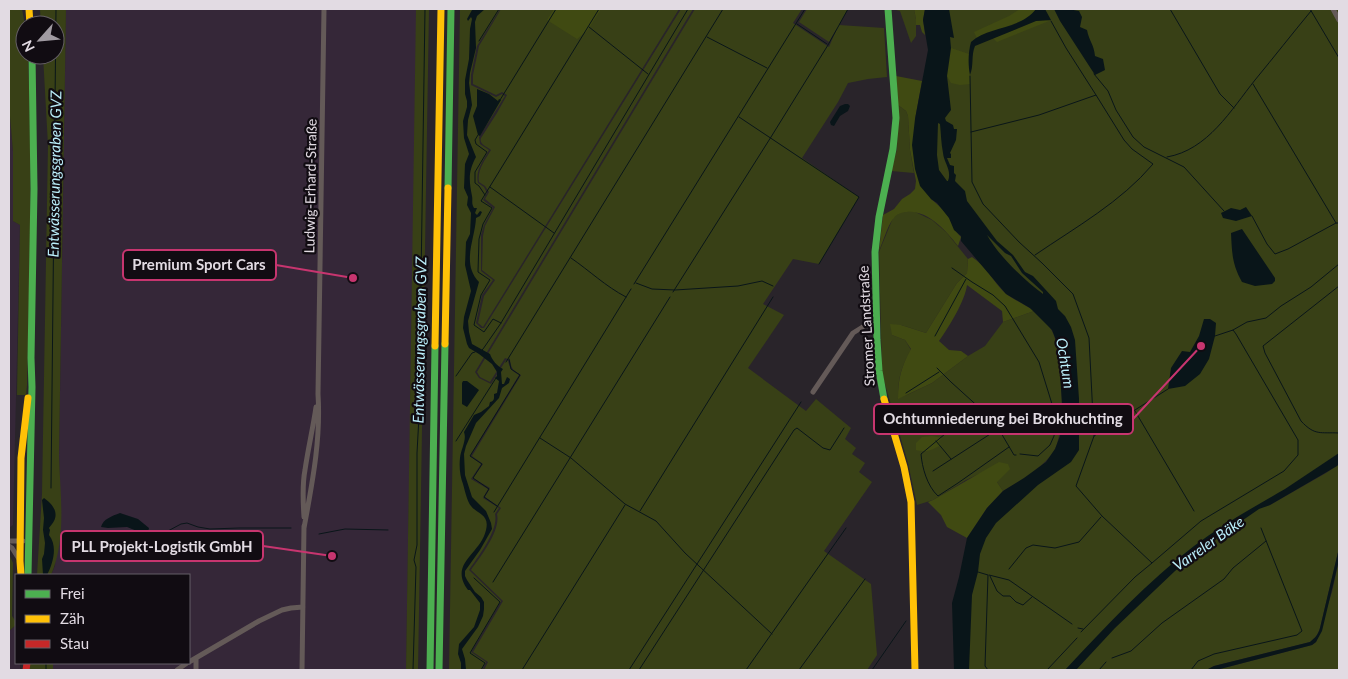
<svg xmlns="http://www.w3.org/2000/svg" width="1348" height="679" font-family="Lato,sans-serif">
<style>
.built{fill:#352738}
.green{fill:#384016}
.forest{fill:#404a12}
.water{fill:#091519;fill-rule:evenodd}
.lines{fill:none;stroke-linecap:round;stroke-linejoin:round}
.stream{stroke:#091519;stroke-width:1}
.street{stroke:#645a58;stroke-width:5}
.fast{stroke:#4caf50;stroke-width:7}
.slow{stroke:#ffc107;stroke-width:7}
.jam{stroke:#c62828;stroke-width:7}
.labels{text-anchor:middle;dominant-baseline:central;stroke-width:4.5;stroke-linejoin:round;paint-order:stroke}
.street-label{font-size:14px;fill:#e2dbe3;stroke:#110c12}
.water-label{font-size:15px;font-style:italic;fill:#baeefa;stroke:#110c12}
.leader{fill:none;stroke:#c7356f;stroke-width:2}
.callout-dot{fill:#c7356f;stroke:#110c12;stroke-width:2}
.callout{fill:#110c12;stroke:#c7356f;stroke-width:2}
.callout-label{font-size:15px;text-anchor:middle;font-weight:bold;fill:#e2dbe3}
</style>
<rect width="100%" height="100%" fill="#29242a"/>
<path class="built" d="M66,9H417L406,670H53V663H189V575H51L55,566L60,484L59,455Z
M9,105L13,151V221L20,225L13,525L9,528Z
M16,625V663H20V670H9V631Z"/>
<path class="green" d="M9,9H22L25,25V55H28C32,165 30,275 27,385L26,395H17L20,225L13,221V151L9,105Z
M40,9H66L59,455C60,495 67,537 51,575H37L42,494L48,145L43,55H55V25H41Z
M416,9H429L418,670H406Z
M460,9H500L477,46L471,75V85L496,97L502,94L505,96L479,137L480,144L489,150C483,161 475,171 478,183L484,187L487,193L483,200L493,208L484,225L481,235V271L493,280L482,295L476,323L481,328H484L681,9H693L475,372L479,378L491,384L506,360L508,361C510,369 512,371 519,375L470,456L481,464L471,479L488,489L483,498L499,508L495,514C499,530 478,557 469,570L501,601L471,652L486,662L482,670H449Z
M501,9H679L483,327L478,323L484,296L495,280L482,270L483,236L485,226L495,207L485,199L489,192L485,186L479,182C477,170 485,160 491,150C486,146 479,144 481,138L497,113L507,95L502,92L496,95L473,84V75L479,46Z
M695,9H802L793,23L829,47L837,28L829,42L799,22L807,9H848L839,25L884,28L887,77L868,79L848,83L838,102L802,158L859,197L819,264L793,259L763,304L784,315L748,368L806,411L816,399L851,428L845,439L856,448L852,454L865,463L859,472L872,482L824,551L871,584L877,655L867,670H484L488,662L473,652L503,601L471,570C480,557 501,531 497,514L501,508L485,497L490,488L473,478L483,464L472,456L521,375C514,371 511,369 510,360L505,358L490,382L480,377L477,372Z
M892,9H914L916,19V36L911,43L900,11Z
M931,9H1339V460L1264,507L1270,505L1326,473L1339,464V548L1320,628C1318,635 1315,638 1310,642L1214,666L1207,670H957L975,534L1049,464L1068,419L1059,333L929,178Z
M898,105L906,111L908,116L910,150L914,173L891,171L897,149Z
M913,211L932,220L946,232L968,259L967,273L957,283L926,333L901,325L892,335L905,340L911,350C901,367 898,378 898,398L909,394L932,383L968,356L985,346L1003,322L1034,311C1040,317 1049,324 1052,331C1063,351 1066,432 1054,451C1041,470 1021,480 1003,491L997,482L981,473L966,480L933,500L917,505L908,463L882,374L879,252L893,218L900,212Z
M9,554L13,563L12,616L16,622V625L9,631Z
M1339,560V670H1216L1312,645L1316,642L1332,592Z
M30,663H53V670H29Z"/>
<path class="forest" d="M554,9H601L587,31L577,39L547,20Z
M914,9H925L923,20L925,35L922,32L920,25H916V19Z
M1020,9H1036L1031,16L1024,20L977,38L974,32L1009,16Z
M1045,20L1049,21L997,42L993,38L1036,21Z
M951,48L969,54L970,84L960,85L951,83L947,76Z
M896,76L922,81L915,119L931,199C937,204 943,209 948,216C953,224 954,230 961,237L958,246C946,231 928,210 907,212C901,212 897,214 893,219C887,227 883,242 879,251L883,215L894,209L902,199L910,194L915,189L916,181L910,150L908,116L906,111L898,105Z
M972,257C986,266 993,281 1004,292C1013,300 1025,304 1034,311L1003,322L1002,311L967,285C965,301 949,327 939,341L949,350L961,351L968,356L932,383L898,399C898,379 901,367 911,349L905,340L892,335L890,324L901,325L926,333L957,283L967,273L968,259Z
M932,436L942,438L938,442L941,445C932,450 926,453 916,450V443L922,437Z
M999,462L1008,464L1010,469L997,482L1003,491L987,508L967,538L947,527L941,515L928,502L933,500Z"/>
<path class="water" d="M471,9H485L477,16L475,22L476,48L470,73L469,83L472,105L468,120L467,135L476,157C468,172 469,180 472,196C473,201 471,203 474,208H477L475,213L477,215L480,211L482,212L480,216L476,218C475,240 461,263 479,282L468,321L469,332L472,344L490,354C492,360 497,366 503,369L501,372L502,384H504L507,377L510,379L509,383L502,388L499,398L476,423L466,446L464,454L465,475L472,497L486,511L491,523L492,529L480,550L465,571V576L467,580L475,592L481,597L484,602V609L483,616L478,627L462,649L465,659L466,670H461V663L458,654L459,644L474,627L480,610V603L470,590H468C448,563 481,554 486,530C490,514 477,514 471,506C467,501 465,491 463,484C460,476 459,467 460,458C461,449 467,440 464,432L474,415L481,412L489,406L490,402C495,401 494,397 494,394L497,393L499,381L495,378L497,376V372L492,364L479,354L469,348L467,344L463,328L464,317L471,291L465,265L466,242L470,234L471,213L467,205L468,197L464,188L465,164L469,154L464,138L463,121L467,107V101L465,94V80L469,59L470,29L472,19L471,17L468,21L467,19L472,10Z
M925,9H949L954,38L950,37L951,48L947,76L951,110L945,118L946,121L953,125L954,129H957L956,140L950,153L951,154V158H947L950,165L954,166V173L956,175L955,181L965,191L967,201L997,241L1013,255L1025,272L1033,276L1056,301L1058,309L1065,316L1071,327L1075,340L1079,399V450L1071,462L1038,485L996,523L986,538L980,554L978,572L972,595L969,670H954L952,603L959,577L967,538L987,508L1003,491L1024,478L1046,462L1055,449L1060,436L1062,423V403L1058,345L1052,330L1030,308L1006,294L961,241V236L954,230L949,218L937,203L931,199L920,186L915,169L912,145L915,119L928,50L923,20ZM938,123L940,124C941,133 941,143 943,153C944,163 952,170 948,181H947L939,170L937,155ZM987,235L1005,253L1011,256L1022,273L1043,292V294C1024,280 998,255 987,235Z
M1036,9H1045L1051,20L1036,21L975,46C971,55 974,66 970,75C968,65 968,53 971,42C988,26 1020,30 1036,9Z
M1054,9H1068L1079,11L1082,17L1080,27L1087,30C1089,41 1094,44 1095,56L1103,59L1105,70L1095,75L1060,21Z
M477,89L489,94L498,101L499,99L501,100L480,136L478,135L473,116L477,106Z
M845,104H848L850,106L848,111L840,116L834,126L831,125L830,122L840,106Z
M1246,207L1252,216L1236,221L1223,218L1221,213L1231,208L1240,210Z
M1242,229L1275,278V281L1272,284L1255,286L1242,282C1232,264 1232,253 1231,233Z
M1204,319H1210L1216,323L1215,336L1209,359L1200,374L1185,386L1168,389L1171,368L1182,351L1190,352L1199,336Z
M463,381H467L479,390L467,407L462,404V383Z
M1339,453V464L1337,466L1270,505L1259,509L1204,547L1175,571L1115,628L1076,670H1065C1106,626 1147,582 1194,546C1223,524 1254,507 1285,489C1303,477 1321,465 1339,453Z
M44,498C51,503 59,511 54,521C53,523 51,525 49,528L50,530L49,535C58,546 53,564 47,575H43L42,559L44,554L45,543L43,530L44,518L42,500Z
M120,513L138,519L149,528L148,532L142,533L127,527L108,528L101,527C103,519 112,516 120,513Z
M1339,548V560L1322,631L1316,642L1312,645L1216,670H1206L1214,666L1310,642C1315,638 1318,635 1320,628Z"/>
<g class="lines">
<path class="stream" d="M1170,9L1220,94L1234,108
M1310,9L1339,58
M1051,21L1066,48L1096,95
M797,24L827,44
M589,27L648,74
M707,37L767,68
M479,41L499,9
M1094,74L1108,91L1116,110L1133,137L1144,147L1184,167L1224,211
M970,76L972,182L983,204L1019,242L1042,263L1073,294L1089,338L1094,436
M1253,84L1336,223
M500,100L556,9
M739,117L859,197L819,264
M971,132L1039,115L1096,95L1124,140L1132,149L1153,164C1121,202 1076,227 1035,255
M478,135L475,140L476,144L487,152L475,172V183L479,186L485,195
M1167,157C1208,150 1231,110 1255,80C1274,57 1292,34 1311,11
M490,187L554,233
M1252,216L1267,244L1275,254L1288,249L1336,223H1339
M571,258C590,271 605,286 626,297
M952,268L972,282L993,295L1005,306L1039,362L1052,404L1055,430L1054,436L1050,445L1038,456L1020,454
M636,283L652,289L675,290L738,286L762,281L773,286
M634,284L805,9
M1339,286L1263,346L1265,353L1301,421C1315,436 1320,432 1339,433
M673,292L771,137L828,45L848,9
M501,323L493,319L484,332L474,325L481,295L490,280L478,272L479,239L483,224L492,208L481,201L599,9
M1233,330L1247,322L1266,318L1281,306L1311,287L1339,264
M935,336L966,279
M482,350L483,349L501,323L688,9
M506,362L723,9
M937,368L951,382L994,421L1014,455H1016
M456,376L472,353L475,352
M906,393L939,372
M980,408L945,434L921,454C922,467 927,486 938,496L958,483L1009,447
M1135,411L1194,511
M540,438L571,458L625,504L656,521L685,553L772,634
M456,441L496,378
M936,441L951,459
M933,471L998,429
M51,488L56,9
M497,506L484,497L489,489L473,478L482,464L470,456L520,375L511,369L509,359
M640,511L773,297
M494,512L631,289
M149,531L166,532L181,524L187,523L198,527L210,529L239,528H291
M319,534L345,529L388,530
M1152,563L1201,521L1284,471L1298,455V440L1236,334L1233,330L1215,336
M1009,569L1026,548L1033,545L1055,548L1079,542L1101,517
M978,572L988,575L985,666L988,670
M989,575L1009,580L1072,624
M990,576L997,591L1003,596H1010L1016,602L1023,605L1032,597
M474,578L500,602L470,653L485,663L481,670
M493,582L670,297
M1078,628L1083,629
M1081,632L1135,577L1152,563L1102,516L1076,486L1094,436L1168,389
M1112,658L1131,651L1162,623L1224,579L1233,568L1266,541
M46,663V670
M413,670L416,567L414,560L417,545V453L419,416L425,9
M522,670L625,505
M629,670L801,402
M639,670L794,430L797,428L823,448L830,450L844,428
M746,670L846,528
M799,670L865,579
M872,670L906,621
M1047,670L1077,638
M1099,670L1106,662
M1191,670L1198,661L1214,654L1297,635L1302,631L1261,528"/>
<path class="street" d="M1333,9L1339,20
M813,392L853,333L869,323H876
M304,517C303,502 302,485 305,470C308,449 313,428 316,407
M304,528C312,484 321,440 318,394L324,9
M9,541H23
M9,546L12,548L19,559
M189,662L259,621L282,610L291,608L303,607
M177,670L187,663
M196,670V658
M302,670L304,526"/>
<path class="fast" d="M448,188L451,9
M884,399L879,371L877,340L875,252L879,217L893,149L896,118L888,9
M28,575L32,387L31,358L34,189L32,55
M430,670L435,346
M439,670L445,344"/>
<path class="slow" d="M29,9L30,25
M445,344L448,188
M435,346L441,9
M884,399L904,467L911,502L915,670
M21,575L20,561L21,458L28,398"/>
<path class="jam" d="M26,670L27,663"/>
</g>
<g class="labels">
<g class="street-label">
<text transform="translate(310 186) rotate(-89)">Ludwig-Erhard-Straße</text>
<text transform="translate(866 326) rotate(-93)">Stromer Landstraße</text>
</g>
<g class="water-label">
<text transform="translate(54 174) rotate(-89)">Entwässerungsgraben GVZ</text>
<text transform="translate(419 340) rotate(-89)">Entwässerungsgraben GVZ</text>
<text transform="translate(1066 363) rotate(81)">Ochtum</text>
<text transform="translate(1208 543) rotate(-35)">Varreler Bäke</text>
</g>
</g>
<path class="leader" d="M353 278L276 265M1201 346L1133 419M332 556L263 546"/>
<g class="callout-dot">
<circle cx="353" cy="278" r="5"/>
<circle cx="1201" cy="346" r="5"/>
<circle cx="332" cy="556" r="5"/>
</g>
<g class="callout">
<rect x="123" y="250" width="153" height="30" rx="5"/>
<rect x="874" y="404" width="259" height="30" rx="5"/>
<rect x="61" y="531" width="202" height="30" rx="5"/>
</g>
<g class="callout-label">
<text x="199" y="270">Premium Sport Cars</text>
<text x="1003" y="424">Ochtumniederung bei Brokhuchting</text>
<text x="162" y="552">PLL Projekt-Logistik GmbH</text>
</g>
<rect width="1348" height="679" fill="none" stroke="#e2dbe3" stroke-width="20"/>
<rect x="15" y="574" width="175" height="90" fill="#110c12" stroke="#655f66"/>
<rect x="25" y="590" width="25" height="8" fill="#4caf50" stroke="#655f66"/>
<text x="60" y="599" font-size="15" fill="#e2dbe3">Frei</text>
<rect x="25" y="615" width="25" height="8" fill="#ffc107" stroke="#655f66"/>
<text x="60" y="624" font-size="15" fill="#e2dbe3">Zäh</text>
<rect x="25" y="640" width="25" height="8" fill="#c62828" stroke="#655f66"/>
<text x="60" y="649" font-size="15" fill="#e2dbe3">Stau</text>
<g transform="translate(40 40) rotate(243)"><circle r="24" fill="#110c12" stroke="#655f66"/>
<path d="M0-4L9 19L0 12L-9 19Z" fill="#a19ba2"/>
<text y="-8" font-size="14" font-weight="bold" text-anchor="middle" fill="#e2dbe3">N</text>
</g>
</svg>
